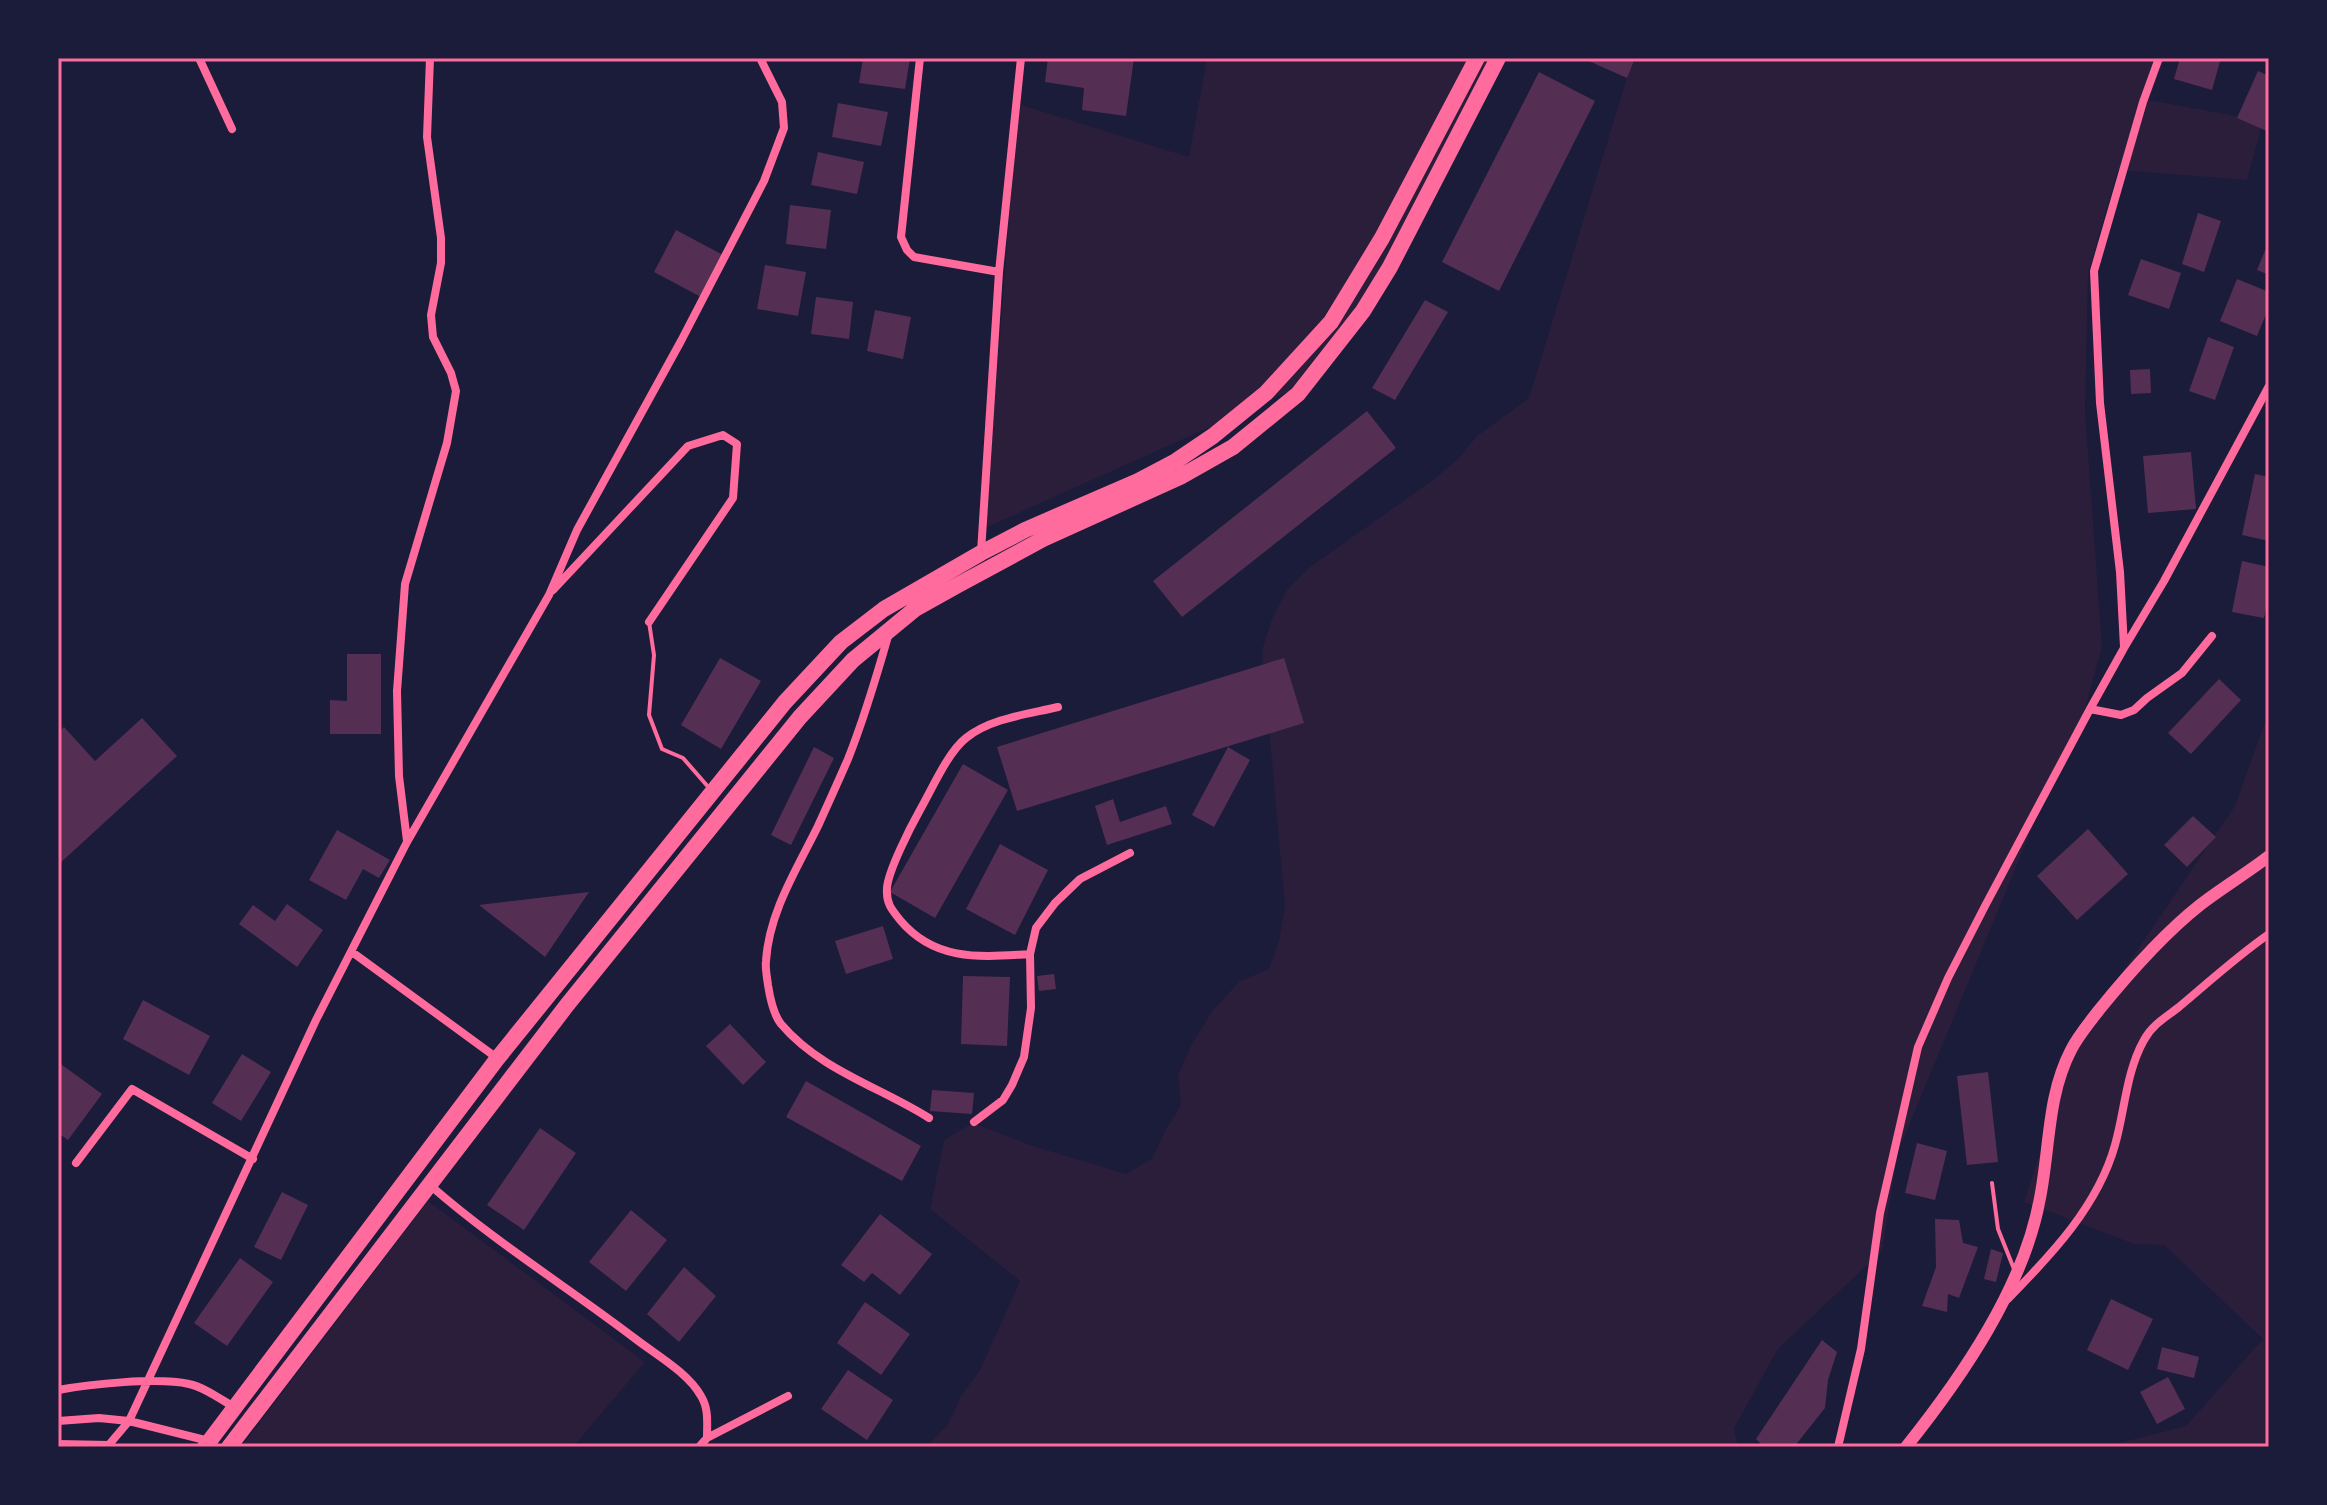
<svg xmlns="http://www.w3.org/2000/svg" width="2327" height="1505" font-family="'Sofia Sans Condensed',sans-serif">
<style>
.green{fill:#2a1e3b}
.building{fill:#542f53}
.lines{fill:none;stroke-linecap:round;stroke-linejoin:round}
.service{stroke:#ff6b9d;stroke-width:4}
.minor{stroke:#ff6b9d;stroke-width:8}
.secondary{stroke:#ff6b9d;stroke-width:12}
.motorway{stroke:#ff6b9d;stroke-width:16}
.neatline{fill:none;stroke:#ff6b9d;stroke-width:3}
</style>
<rect width="100%" height="100%" fill="#1b1b3a"/>
<path class="green" d="M1207,58H1496L1424,206L1322,358L1297,388L985,528L1018,104L1189,157Z
M1633,58H2165L2149,100L2263,121L2247,180L2118,170L2088,273L2085,411L2102,647L2084,712L2038,814L1898,1152L1882,1251L1778,1349L1734,1428L1738,1447H926L948,1424L961,1396L980,1370L1020,1281L930,1209L944,1140L973,1123L1033,1146L1126,1174L1152,1159L1165,1131L1181,1105L1178,1075L1191,1046L1212,1011L1240,981L1269,969L1279,941L1285,907L1262,650L1272,619L1287,590L1310,567L1433,480L1458,459L1477,436L1529,398Z
M2269,711V1447H2103L2186,1426L2263,1339L2164,1245L2134,1244L2024,1202L2079,1036L2235,806Z
M428,1201L645,1362L573,1447H241Z"/>
<path class="building" d="M863,58H910L905,89L859,83Z
M1048,58H1134L1126,116L1082,110L1084,88L1045,82Z
M1582,58H1635L1627,78Z
M2180,58H2221L2212,90L2174,79Z
M2258,71L2269,76V132L2237,118Z
M1539,72L1595,101L1499,291L1442,262Z
M838,103L888,112L881,146L832,137Z
M818,152L864,162L857,194L811,185Z
M790,205L831,210L826,249L786,244Z
M2198,213L2221,221L2204,272L2182,264Z
M676,230L723,255L701,297L654,272Z
M2269,241V275L2257,270Z
M2141,259L2181,273L2169,309L2128,295Z
M765,265L806,272L798,316L757,309Z
M2237,279L2269,292V307L2257,336L2220,321Z
M816,297L853,302L849,339L811,334Z
M1425,300L1448,312L1395,400L1372,388Z
M875,310L911,317L903,359L867,351Z
M2208,337L2234,347L2215,400L2189,391Z
M2150,369L2151,393L2131,394L2130,370Z
M1367,411L1396,448L1182,617L1153,581Z
M2191,452L2196,509L2148,513L2143,456Z
M2255,474L2269,477V541L2242,535Z
M2242,561L2269,567V593L2264,618L2232,612Z
M347,654H381V734H330V700L347,701Z
M720,658L761,681L721,749L681,725Z
M1284,658L1304,723L1017,811L997,747Z
M2219,679L2241,700L2191,754L2168,733Z
M142,718L177,756L58,865V733L64,727L95,761Z
M814,747L834,758L791,845L771,835Z
M1228,747L1250,760L1214,827L1192,815Z
M963,764L1008,790L935,918L890,892Z
M1113,799L1120,822L1166,806L1172,824L1107,845L1095,806Z
M2193,816L2216,837L2187,867L2164,845Z
M2088,829L2128,874L2077,920L2037,876Z
M337,830L390,860L379,878L363,869L346,900L309,880Z
M1000,844L1048,870L1015,935L966,909Z
M589,892L545,957L479,905Z
M287,904L323,930L297,967L239,924L253,905L275,921Z
M883,926L893,959L846,974L835,941Z
M1054,974L1056,989L1039,991L1037,976Z
M963,976L1010,977L1007,1046L961,1044Z
M143,1000L210,1036L189,1075L123,1039Z
M730,1024L766,1062L743,1085L706,1046Z
M242,1054L271,1072L241,1121L212,1103Z
M58,1062L102,1094L68,1140L58,1133Z
M1988,1072L1998,1162L1967,1165L1957,1076Z
M806,1081L921,1146L902,1181L786,1117Z
M932,1090L974,1093L972,1114L930,1111Z
M540,1128L576,1153L524,1230L487,1205Z
M1917,1143L1947,1151L1935,1200L1905,1193Z
M282,1192L308,1205L281,1260L254,1247Z
M631,1210L667,1240L626,1291L589,1262Z
M880,1214L932,1254L900,1295L872,1273L864,1282L841,1265Z
M1935,1219L1959,1220L1963,1243L1978,1247L1959,1298L1948,1294L1947,1312L1922,1306L1936,1267Z
M1991,1249L2003,1253L1996,1282L1984,1279Z
M240,1258L273,1282L227,1346L194,1323Z
M684,1267L716,1296L679,1342L647,1314Z
M2111,1299L2153,1319L2128,1370L2087,1350Z
M865,1302L910,1334L881,1375L837,1343Z
M1822,1340L1837,1352L1828,1380L1825,1408L1794,1447H1764L1756,1439Z
M2162,1347L2199,1357L2194,1378L2157,1369Z
M848,1370L893,1400L867,1440L821,1409Z
M2168,1377L2185,1409L2157,1424L2140,1392Z"/>
<g class="lines">
<path class="service" d="M649,622L654,655L649,715L662,749L683,758L710,789
M1992,1183L1998,1229L2014,1269"/>
<path class="minor" d="M199,58L232,129
M920,58L901,237L907,250L914,257L999,272
M981,552L999,272L1021,58
M553,590L688,446L723,435L737,444L733,498L649,622
M889,633C877,675 864,719 848,759C838,782 828,804 818,826C797,869 769,912 766,961C765,968 767,977 768,985C770,998 773,1014 781,1024C820,1070 880,1087 929,1118
M2124,647L2120,572L2100,403L2094,271L2143,102L2159,58
M2090,709L2121,715L2134,710L2147,698L2182,673L2212,636
M407,841L399,776L397,691L405,584L447,443L456,391L451,373L433,337L431,315L441,263V238L427,137L430,58
M352,952L497,1058
M1030,954C981,957 935,962 900,920C891,909 886,903 887,888C888,871 911,826 920,810C932,789 948,752 966,738C991,718 1029,714 1058,707
M974,1122L1003,1100L1012,1085L1024,1057L1031,1008L1030,954L1036,928L1055,903L1080,879L1130,853
M76,1163L132,1089L253,1159
M431,1186C495,1242 569,1288 637,1340C658,1356 688,1373 701,1396C709,1409 707,1423 707,1438L699,1447
M2008,1299C2051,1255 2098,1206 2115,1145C2125,1110 2126,1072 2144,1040C2152,1025 2166,1017 2179,1007C2209,982 2237,956 2269,934
M58,1390C90,1384 158,1377 189,1384C204,1387 220,1399 234,1407
M58,1421L99,1418L129,1421L209,1441
M707,1438L788,1396
M58,1444L109,1445
M107,1447L129,1421L316,1020L407,842L549,595L577,530L681,341L764,181L784,128L782,102L760,58
M1838,1447L1861,1349L1880,1213L1918,1047L1948,978L1985,906L2090,709L2124,648L2164,581L2269,386"/>
<path class="secondary" d="M1906,1447C1962,1377 2024,1287 2040,1198C2050,1148 2047,1096 2071,1050C2078,1036 2089,1023 2099,1010C2129,973 2162,935 2200,905C2222,888 2247,873 2269,856"/>
<path class="motorway" d="M205,1447L497,1059L785,702L841,642L884,609L981,553L1025,530L1138,481L1176,461L1213,436L1266,393L1331,322L1382,238L1477,58
M229,1447L567,1005L800,717L853,660L915,609L958,585L1043,539L1180,477L1233,447L1298,394L1363,311L1390,267L1498,58"/>
</g>
<rect width="2327" height="1505" fill="none" stroke="#1b1b3a" stroke-width="120"/>
<rect x="60" y="60" width="2207" height="1385" class="neatline"/>
</svg>
